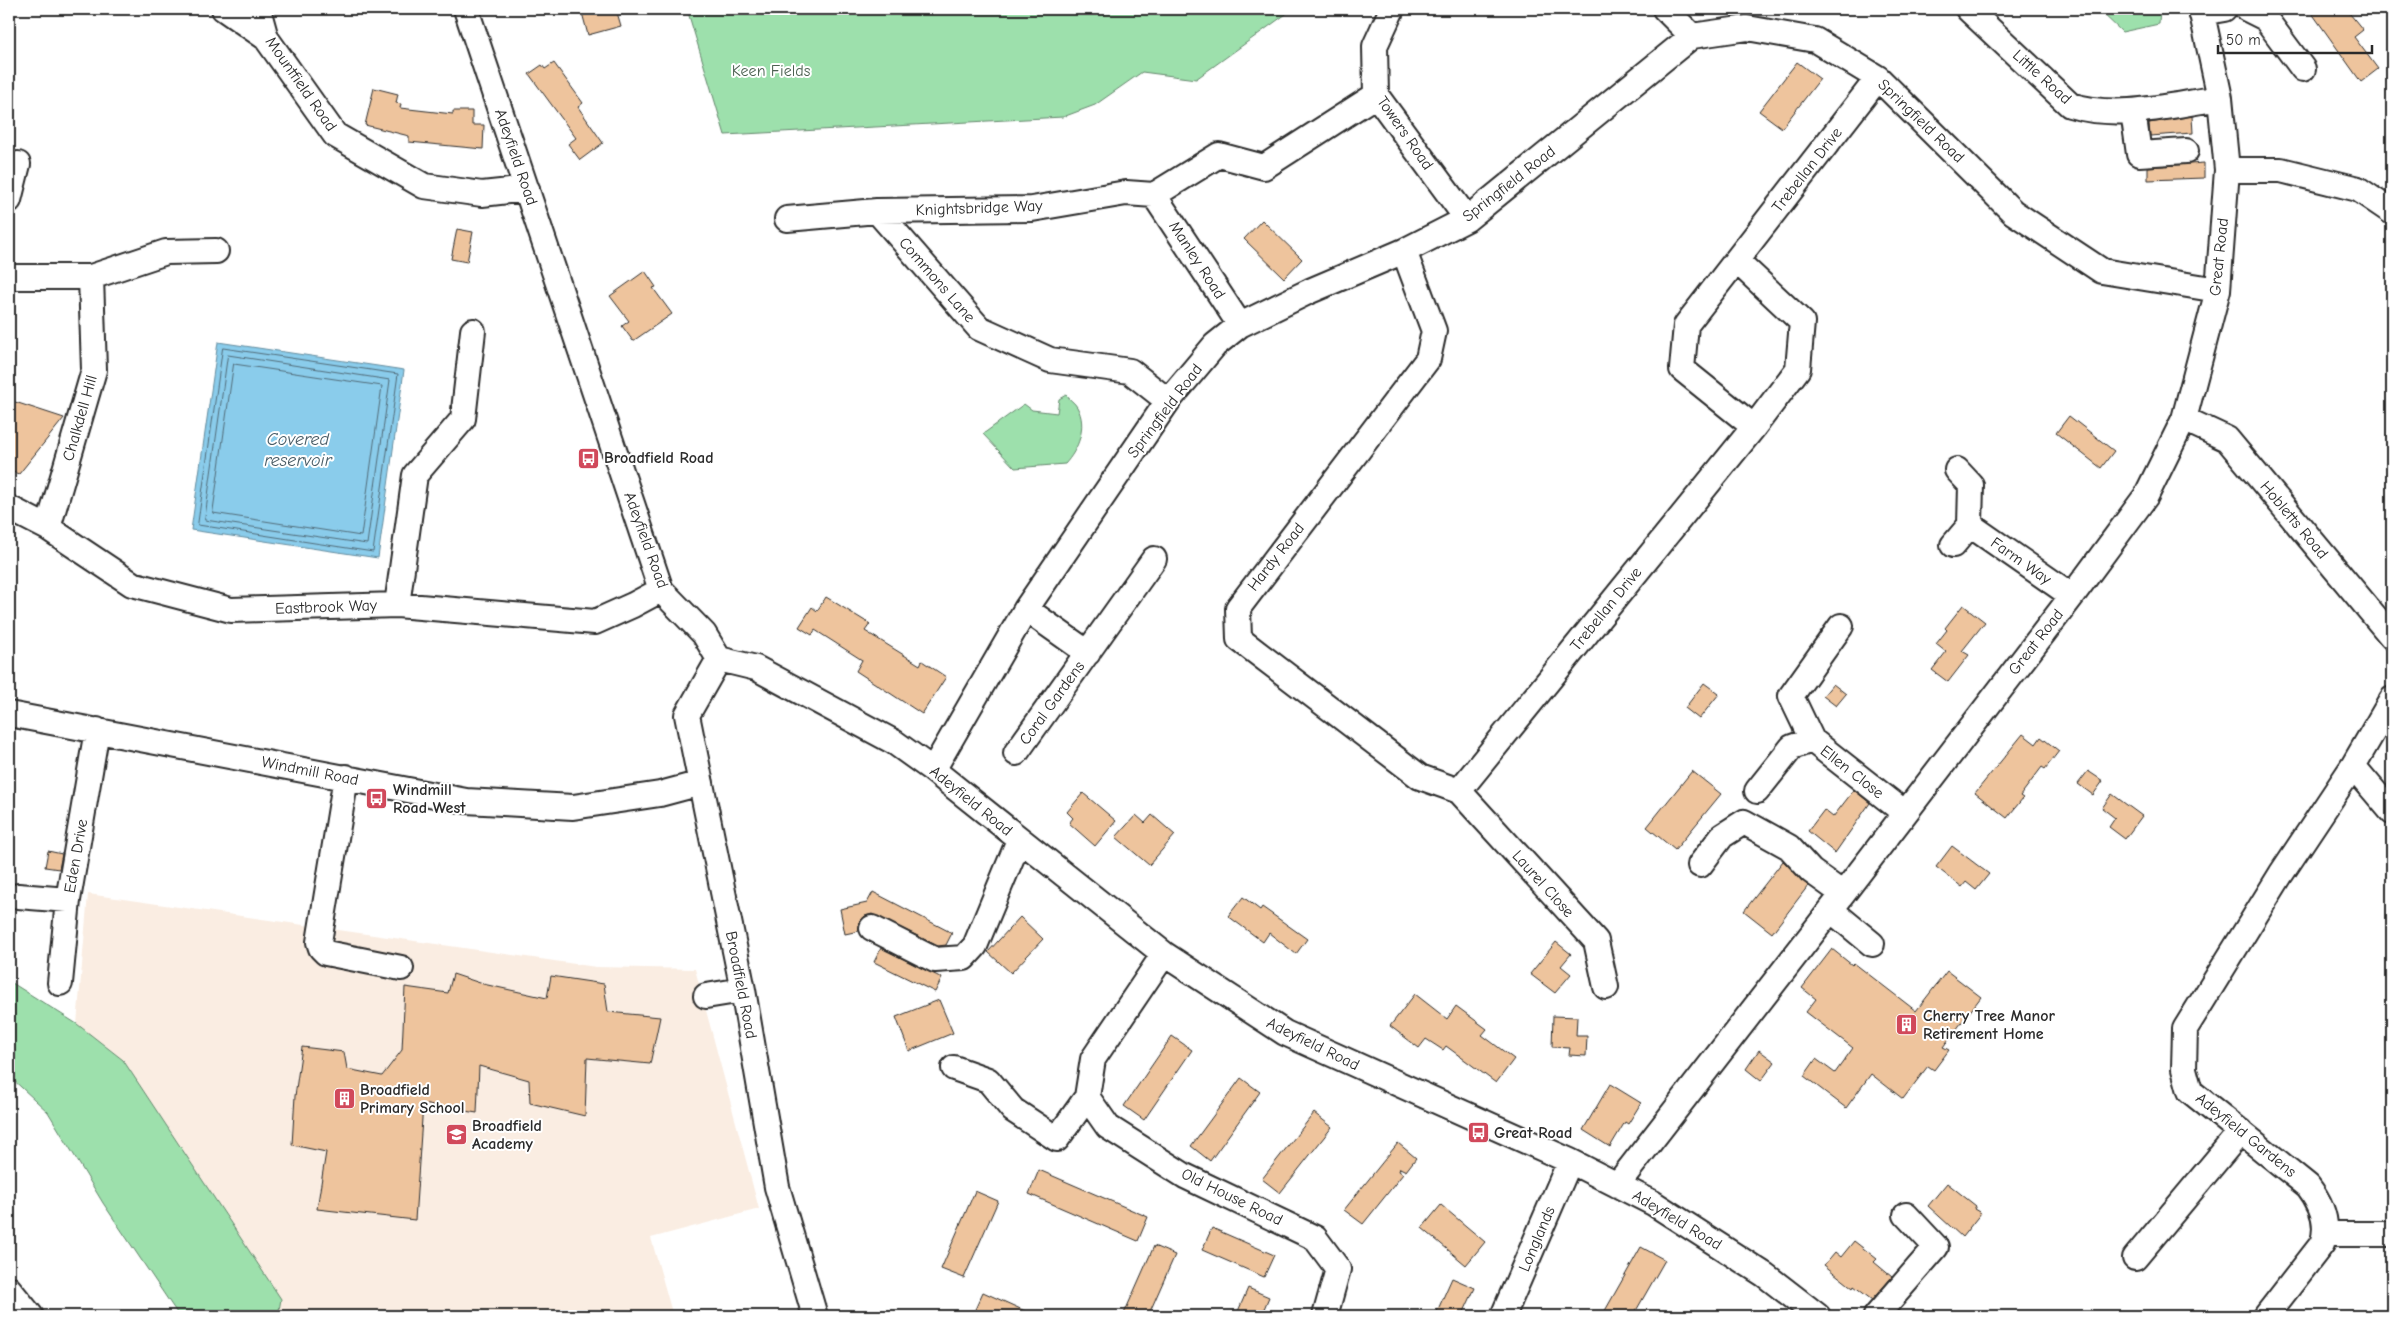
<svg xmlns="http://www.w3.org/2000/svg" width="2401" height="1325" font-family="'Comic Neue',sans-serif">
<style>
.built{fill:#faede2}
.green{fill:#9de0ac;stroke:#64866c}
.water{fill:#8acceb;stroke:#648c9e}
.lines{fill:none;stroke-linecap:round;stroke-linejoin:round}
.shore{stroke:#516b78;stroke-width:1}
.building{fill:#eec49d;stroke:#2b2b2b}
.minor-casing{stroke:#2b2b2b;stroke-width:28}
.minor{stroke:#fff;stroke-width:24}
.labels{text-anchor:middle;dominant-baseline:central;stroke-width:4;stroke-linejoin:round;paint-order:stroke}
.park-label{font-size:16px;fill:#4d6152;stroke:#fff}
.street-label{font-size:16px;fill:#2b2b2b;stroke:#fff}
.poi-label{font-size:16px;font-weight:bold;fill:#2b2b2b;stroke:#fff;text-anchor:start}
.water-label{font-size:18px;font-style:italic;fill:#485b65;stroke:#fff}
</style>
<rect width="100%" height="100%" fill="#fff"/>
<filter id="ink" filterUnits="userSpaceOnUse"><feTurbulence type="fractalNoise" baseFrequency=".02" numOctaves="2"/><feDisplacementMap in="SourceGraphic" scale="10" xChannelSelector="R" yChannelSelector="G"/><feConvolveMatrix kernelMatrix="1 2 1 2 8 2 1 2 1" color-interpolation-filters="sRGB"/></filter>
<g filter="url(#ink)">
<path class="built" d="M88,894L596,967L695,969L759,1209L651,1238L673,1316H278L281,1299L123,1060L77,1024Z"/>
<path class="green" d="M687,9H1293L1196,79L1142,72L1095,105L1063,117L725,135Z
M2098,9H2160L2159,24L2122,32Z
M1066,395C1069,399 1075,403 1077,407C1088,426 1078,450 1065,464L1015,468L983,434L1024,404L1032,410L1057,413L1059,399Z
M9,981L77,1024L123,1060L281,1299L278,1316H179L103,1203L48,1112L9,1076Z"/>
<path class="water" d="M218,342L404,370L378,558L191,530Z"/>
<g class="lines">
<path class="shore" d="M223,348L398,374L373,552L198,525Z
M228,355L390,380L367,544L205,520Z
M234,364L382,386L361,536L213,513Z"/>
</g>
<path class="building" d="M581,9H616L621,26L588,35Z
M2309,9H2346L2363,30L2354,37L2378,69L2361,82Z
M1797,62L1820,79L1782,128L1759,111Z
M554,63L583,103L578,107L603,143L580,160L568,144L576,138L529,74L542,65L545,69Z
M374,88L398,94L396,103L401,104L400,108L453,114V111H472V125H484L483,149L409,142V136L365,125Z
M2192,116L2193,133L2150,136L2149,123Z
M2204,163V178L2148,180V167Z
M1262,220L1302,259L1284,278L1244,239Z
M457,229L473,232L467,262L451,259Z
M645,271L656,287L653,288L672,314L633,341L622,326L629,321L610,296Z
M9,400L64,418L19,474L9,471Z
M2069,416L2114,451L2101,468L2056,433Z
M826,597L870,624L865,631L920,665L922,661L946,677L922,714L856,671L862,660L815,630L812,635L799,627L812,607L817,611Z
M1963,605L1985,622L1962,651L1969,655L1948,682L1932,670L1946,652L1936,644L1947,630L1945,628Z
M1704,683L1719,694L1699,719L1685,708Z
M1833,684L1846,694L1836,706L1823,696Z
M2023,734L2036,744L2041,737L2059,751L2045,769L2042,767L2020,796L2023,798L2007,818L1975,793Z
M1692,771L1721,794L1675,850L1647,827Z
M2088,771L2103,781L2093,795L2078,784Z
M1854,790L1870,803L1835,853L1808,831L1824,810L1833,817Z
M1083,793L1116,821L1095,846L1069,823L1073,818L1067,812Z
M2112,794L2142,816L2125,839L2109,827L2115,818L2102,808Z
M1136,815L1145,823L1152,815L1175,835L1149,865L1116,837Z
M1952,846L1989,874L1976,890L1966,882L1962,887L1936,867Z
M48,851L62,854L59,869L45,867Z
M1783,861L1808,886L1772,933L1744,911Z
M873,892L952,933L946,945L938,946L872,914L865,916L860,921L859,931L845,934L840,909L867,903Z
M1243,897L1260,910L1262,907L1307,939L1296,954L1269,933L1263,942L1228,916Z
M1020,917L1043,939L1011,973L988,952Z
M1556,942L1571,954L1561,966L1571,974L1555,993L1530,974Z
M881,948L942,978L935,992L874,962Z
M1832,949L1852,965L1854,963L1916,1011L1947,971L1981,997L1943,1047L1949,1050L1934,1070L1928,1066L1903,1099L1871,1074L1846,1108L1804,1076L1816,1059L1835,1073L1853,1048L1806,1012L1816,999L1802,988Z
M453,974L483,984L547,998L551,976L604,984L608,1012L660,1017L650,1064L587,1058L585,1116L530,1103L529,1080L479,1066L477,1113L423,1104L415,1220L317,1209L326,1152L292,1145L295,1096L302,1047L344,1052L347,1069L382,1076L402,1050L405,987L448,993Z
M1415,994L1447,1019L1456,1006L1487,1029L1482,1035L1514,1059L1496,1083L1446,1046L1443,1050L1426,1039L1419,1048L1390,1026Z
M939,1000L953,1033L909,1051L896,1017Z
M1553,1016L1577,1017L1576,1036H1587L1586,1056L1569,1055L1570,1048L1552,1047Z
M1172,1036L1192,1050L1144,1120L1124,1106Z
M1759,1050L1775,1062L1761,1081L1746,1069Z
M1241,1078L1260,1092L1210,1161L1191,1146Z
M1610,1084L1641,1103L1628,1124L1625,1122L1610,1147L1583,1130Z
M1314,1113L1332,1127L1280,1193L1262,1179Z
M1398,1143L1416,1158L1406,1171L1400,1168L1399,1171L1403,1174L1363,1224L1344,1210Z
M1039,1170L1148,1217L1138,1241L1029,1194Z
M1947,1183L1976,1206L1974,1209L1981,1213L1962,1237L1928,1206Z
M975,1191L998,1201L964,1278L941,1269Z
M1441,1205L1485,1242L1466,1265L1422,1228Z
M1212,1228L1274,1255L1264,1277L1202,1250Z
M1854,1241L1877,1259L1874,1262L1892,1277L1872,1300L1854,1286L1853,1288L1824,1265L1835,1252L1841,1257Z
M1154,1246L1175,1255L1148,1316H1123Z
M1641,1247L1665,1260L1633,1316H1602Z
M1452,1278L1475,1288L1462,1316H1435Z
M1248,1288L1269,1297L1261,1316H1236Z
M983,1292L1036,1316H972Z"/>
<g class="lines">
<defs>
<path id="minor" d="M224,9L266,38
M258,9L266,38L335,135L424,186L482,194L527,189
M466,9L661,590L704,634L719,659L756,668L894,742L933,770L1164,954L1285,1033L1570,1161L1653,1203L1765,1275L1818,1316
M1392,9L1375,46L1376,95L1467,219
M1665,9L1692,36
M1968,9L2070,105C2118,120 2171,105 2220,98
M2247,9L2265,18L2303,69
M2201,13L2224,9
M2133,111L2139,154L2186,151
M2227,170H2281L2358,189L2392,212
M1154,195L1240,325
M9,200L18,164
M877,211L979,328L1050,360L1130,371L1168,401
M787,219L877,211L1032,209L1126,193L1154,195L1219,155L1264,167L1376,95
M1404,251L1434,331L1428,359L1238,608L1239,639L1420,777L1459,791L1596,941L1606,987
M9,277H91L166,252L216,251
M2184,419L2227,439L2392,637
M1754,427L1682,369L1686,325L1878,78
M9,508L48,528L132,584L231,610L397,605L595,622L633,605L661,590
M1970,525L2072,596
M48,528L94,370L91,277
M1953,545L1970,525L1971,485L1957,470
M397,605L415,475L463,419L473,331
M1026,609L1088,653
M1841,626L1791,696L1812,740L1905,813
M719,659L687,715L743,990L777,1187L815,1316
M2392,699L2353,766L2392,812
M9,714L466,801L573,807L660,794L701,783
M1016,753L1154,559
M933,770L1026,609L1168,401L1215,345L1240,325L1310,291L1404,251L1467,219L1692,36L1747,28L1815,40L1878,78L2013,212L2102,271L2218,290
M346,777L319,942L321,948L326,953L401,968
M1459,791L1754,427L1798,369L1802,322L1737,261
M1757,791L1792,747L1812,740
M1700,865L1722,836L1744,822L1789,847L1811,871L1843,894
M18,896L68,900
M1831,910L1872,944
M872,928L935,960L964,958L975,946L1019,840
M60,983L68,900L97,730
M706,996L743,990
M954,1068L988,1080L1013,1110L1057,1139L1087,1097L1093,1059L1164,954
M1087,1097L1108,1127L1185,1176L1315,1238L1338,1269L1325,1316
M1617,1185L1843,894L2072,596L2146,496L2184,419L2218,290L2227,170L2220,98L2201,9
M2326,1234H2392
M2135,1258L2241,1131
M9,1289L31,1316
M1503,1316L1570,1161
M1876,1316L1936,1247L1906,1215
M2266,1316L2322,1244C2330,1223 2321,1203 2308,1186L2190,1091L2184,1069L2185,1029L2281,874L2353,766"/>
</defs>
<use href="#minor" class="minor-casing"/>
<use href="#minor" class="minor"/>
</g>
</g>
<defs>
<symbol id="bus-square" viewBox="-11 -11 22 22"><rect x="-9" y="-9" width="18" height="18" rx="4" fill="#d1495b" stroke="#fff"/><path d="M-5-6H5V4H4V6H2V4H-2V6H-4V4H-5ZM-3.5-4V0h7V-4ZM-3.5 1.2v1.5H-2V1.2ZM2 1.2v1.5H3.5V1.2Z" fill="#fff"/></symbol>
<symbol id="building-square" viewBox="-11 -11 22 22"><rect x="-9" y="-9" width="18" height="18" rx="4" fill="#d1495b" stroke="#fff"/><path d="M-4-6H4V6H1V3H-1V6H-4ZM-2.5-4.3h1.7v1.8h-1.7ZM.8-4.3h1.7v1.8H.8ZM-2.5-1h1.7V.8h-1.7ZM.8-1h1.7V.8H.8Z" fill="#fff"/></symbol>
<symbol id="school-square" viewBox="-11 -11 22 22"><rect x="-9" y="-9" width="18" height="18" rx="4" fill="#d1495b" stroke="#fff"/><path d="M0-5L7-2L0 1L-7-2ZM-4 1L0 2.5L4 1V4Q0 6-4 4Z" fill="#fff"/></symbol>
</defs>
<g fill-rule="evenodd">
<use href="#bus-square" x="576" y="446" width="25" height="25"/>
<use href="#bus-square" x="364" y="786" width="25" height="25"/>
<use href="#building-square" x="1894" y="1012" width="25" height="25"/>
<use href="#building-square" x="332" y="1086" width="25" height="25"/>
<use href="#bus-square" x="1466" y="1120" width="25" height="25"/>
<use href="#school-square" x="444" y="1122" width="25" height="25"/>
</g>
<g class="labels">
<g class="park-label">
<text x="771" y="71">Keen Fields</text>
</g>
<g class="street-label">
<text transform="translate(2042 77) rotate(42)">Little Road</text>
<text transform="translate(301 84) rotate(55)">Mountfield Road</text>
<text transform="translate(1921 121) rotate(44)">Springfield Road</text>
<text transform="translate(1405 133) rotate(55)">Towers Road</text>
<text transform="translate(516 157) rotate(71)">Adeyfield Road</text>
<text transform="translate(1807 170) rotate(-52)">Trebellan Drive</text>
<text transform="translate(1509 184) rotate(-38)">Springfield Road</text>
<text transform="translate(979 208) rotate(-2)">Knightsbridge Way</text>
<text transform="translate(2219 257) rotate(-84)">Great Road</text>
<text transform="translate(1197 260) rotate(57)">Manley Road</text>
<text transform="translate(937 280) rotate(49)">Commons Lane</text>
<text transform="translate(1165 411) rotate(-53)">Springfield Road</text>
<text transform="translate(80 418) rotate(-74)">Chalkdell Hill</text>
<text transform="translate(2294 520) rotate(50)">Hobletts Road</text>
<text transform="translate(646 540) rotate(70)">Adeyfield Road</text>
<text transform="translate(1276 557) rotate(-52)">Hardy Road</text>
<text transform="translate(2021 561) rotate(35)">Farm Way</text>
<text transform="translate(326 607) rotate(-2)">Eastbrook Way</text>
<text transform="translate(1606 609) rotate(-51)">Trebellan Drive</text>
<text transform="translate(2036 642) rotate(-52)">Great Road</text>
<text transform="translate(1052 703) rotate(-54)">Coral Gardens</text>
<text transform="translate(310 771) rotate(11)">Windmill Road</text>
<text transform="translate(1852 772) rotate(38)">Ellen Close</text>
<text transform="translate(971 801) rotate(39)">Adeyfield Road</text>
<text transform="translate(76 856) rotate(-80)">Eden Drive</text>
<text transform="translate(1543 884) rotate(48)">Laurel Close</text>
<text transform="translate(741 985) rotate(79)">Broadfield Road</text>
<text transform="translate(1313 1044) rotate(26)">Adeyfield Road</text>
<text transform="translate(2246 1135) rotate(39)">Adeyfield Gardens</text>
<text transform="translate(1232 1197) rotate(26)">Old House Road</text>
<text transform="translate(1677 1220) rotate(31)">Adeyfield Road</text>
<text transform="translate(1537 1239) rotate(-67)">Longlands</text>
</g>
<g class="poi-label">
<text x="604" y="458">Broadfield Road</text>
<text x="393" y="790">Windmill<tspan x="393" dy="18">Road West</tspan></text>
<text x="1923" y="1016">Cherry Tree Manor<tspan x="1923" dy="18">Retirement Home</tspan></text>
<text x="360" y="1090">Broadfield<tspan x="360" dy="18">Primary School</tspan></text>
<text x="472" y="1126">Broadfield<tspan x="472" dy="18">Academy</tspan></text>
<text x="1494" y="1133">Great Road</text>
</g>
<g class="water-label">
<text x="298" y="439">Covered<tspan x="298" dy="21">reservoir</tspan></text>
</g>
</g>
<rect width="2401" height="1325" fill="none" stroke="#fff" stroke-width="30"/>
<rect x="15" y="15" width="2371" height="1295" fill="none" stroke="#2b2b2b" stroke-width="2" filter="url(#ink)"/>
<path d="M2218 45v8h154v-8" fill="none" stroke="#2b2b2b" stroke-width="2.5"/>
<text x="2226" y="45" font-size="15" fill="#2b2b2b" stroke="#ffffff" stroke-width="4" paint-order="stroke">50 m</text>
</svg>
